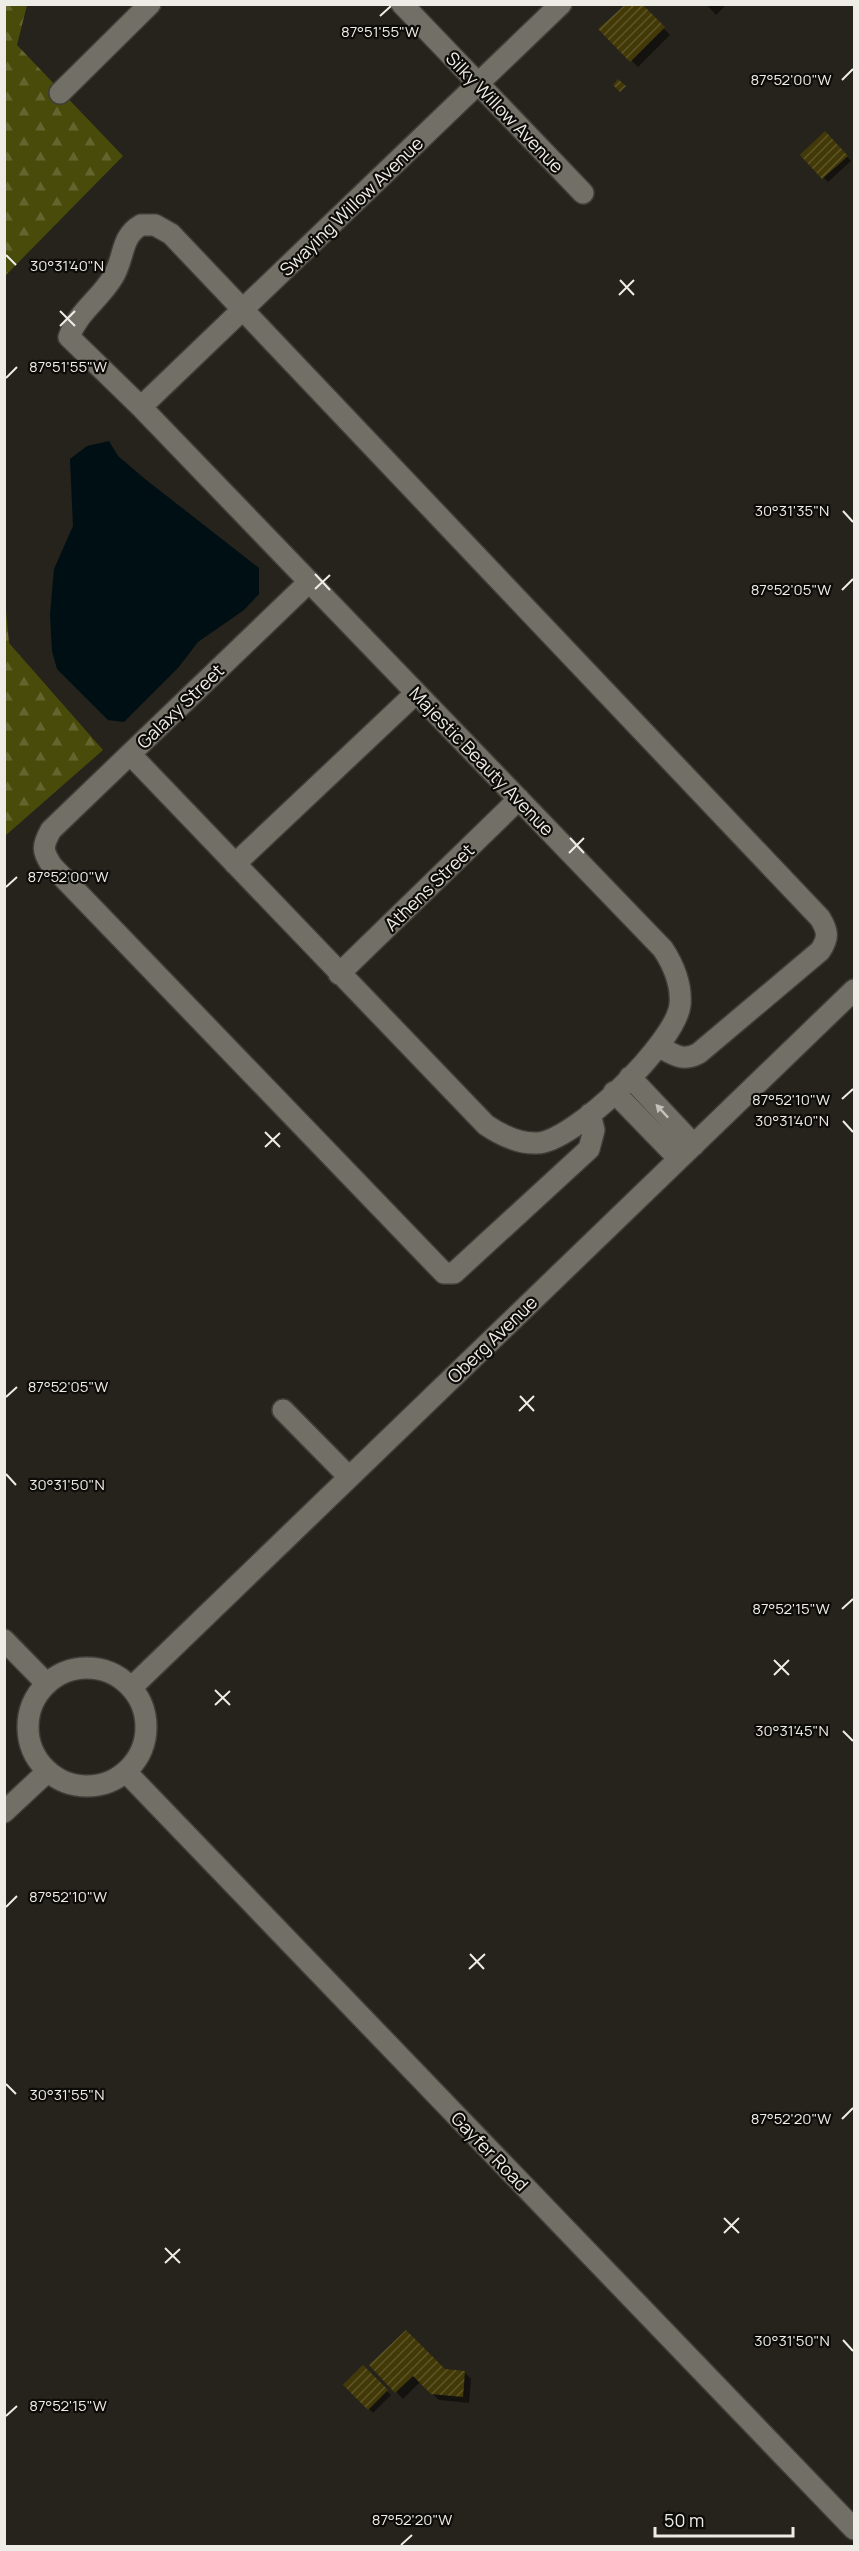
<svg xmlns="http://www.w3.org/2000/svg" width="859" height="2551" font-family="Manrope,sans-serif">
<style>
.forest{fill:url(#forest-firs)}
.water{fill:#000f14}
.shadow{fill:#0007}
.building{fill:url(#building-hatch)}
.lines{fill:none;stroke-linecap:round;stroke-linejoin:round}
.minor-casing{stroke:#3f3d37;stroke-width:24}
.minor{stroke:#727066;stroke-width:21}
.oneway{fill:#c2c1b9}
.ticks{fill:none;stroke:#edece6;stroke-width:2}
.labels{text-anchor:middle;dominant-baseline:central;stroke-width:4.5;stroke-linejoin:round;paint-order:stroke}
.street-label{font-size:18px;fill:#edece6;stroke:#0d0c09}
.ticks-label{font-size:15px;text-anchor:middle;fill:#edece6;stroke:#0d0c09;stroke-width:4.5;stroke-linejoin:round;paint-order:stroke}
</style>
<defs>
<pattern id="forest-firs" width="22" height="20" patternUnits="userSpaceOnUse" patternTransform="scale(1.5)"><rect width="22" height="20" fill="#494b0a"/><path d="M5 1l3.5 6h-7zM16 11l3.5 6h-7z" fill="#64652e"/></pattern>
<pattern id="building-hatch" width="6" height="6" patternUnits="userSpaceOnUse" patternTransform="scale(1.5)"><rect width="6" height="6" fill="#433907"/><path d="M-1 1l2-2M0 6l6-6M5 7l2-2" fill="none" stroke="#5e562b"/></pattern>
</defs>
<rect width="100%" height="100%" fill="#25231b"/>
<path class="forest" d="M5,5H27L17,45L123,156L5,276Z
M5,600L9,643L103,750L5,836Z"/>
<path class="water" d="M109,441L118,456L145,479L259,568V594L244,610L198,642L178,668L124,722L108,720L57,669L52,651L50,615L54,569L73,526L70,459L87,446Z"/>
<path class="shadow" d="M640,4L670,35L638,67L600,29Z
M706,4H727L716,15Z
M825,133L851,161L828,182L802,155Z
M371,2365L464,2372L471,2379L469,2403L439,2400L420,2382L403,2399Z
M363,2368L391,2395L373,2413L345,2385Z"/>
<path class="building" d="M626,4H642L665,27L630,62L598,29Z
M618,79L626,86L620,92L613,85Z
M825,131L848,156L822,179L800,155Z
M406,2330L445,2369L465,2371L463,2397L431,2394L413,2376L395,2393L369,2365Z
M363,2365L388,2390L368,2410L343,2385Z"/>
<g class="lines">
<defs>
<path id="minor" d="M402,4L583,193
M60,93L150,4
M141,407L561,4
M309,582L51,830C42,846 42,851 52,866L444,1273H454L589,1149L594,1130L590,1114
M130,754L486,1125C501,1135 519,1144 537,1143C574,1142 676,1042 680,1005C682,984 674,966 663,949L141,407L69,337C78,312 100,299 113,277C125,258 120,237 141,225H155L171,234L820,918C828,931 829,938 820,951L699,1053C684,1062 674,1055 660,1047
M235,864L416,693
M339,974L519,799
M630,1077L694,1145
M614,1092L679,1159
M283,1410L349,1477
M4,1640L47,1684
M28 1727a59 59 0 1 1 118 0a59 59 0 1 1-118 0Z
M131,1688L854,990
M126,1772L854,2529
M4,1812L48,1771"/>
</defs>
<use href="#minor" class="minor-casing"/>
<use href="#minor" class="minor"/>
</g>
<defs><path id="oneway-solid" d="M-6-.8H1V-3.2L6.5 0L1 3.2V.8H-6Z" transform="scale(1.5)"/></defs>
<use class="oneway" href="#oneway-solid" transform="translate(662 1111) rotate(-133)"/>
<path class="ticks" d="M380,16L391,6M842,80L853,69M6,255L16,265M620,280L634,295M619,295L634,280M60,311L75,326M60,326L75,311M6,378L17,367M843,511L853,522M315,574L330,590M315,589L330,575M842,590L853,579M570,838L584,853M569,853L584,838M6,887L17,877M842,1099L853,1089M843,1121L853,1132M265,1132L280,1147M265,1147L280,1133M520,1396L534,1411M6,1397L17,1387M519,1411L534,1396M6,1474L16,1485M842,1609L853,1599M774,1660L789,1675M774,1675L789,1660M215,1690L230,1705M215,1705L230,1691M843,1731L853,1741M6,1907L17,1896M470,1954L484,1969M469,1969L485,1954M6,2084L16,2094M842,2119L853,2108M724,2218L739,2233M724,2233L739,2218M165,2248L180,2263M165,2263L180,2249M843,2340L853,2351M6,2416L17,2406M401,2545L412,2535"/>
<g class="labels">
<g class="street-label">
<text transform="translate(505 112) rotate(46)">Silky Willow Avenue</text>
<text transform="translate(351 206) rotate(-44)">Swaying Willow Avenue</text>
<text transform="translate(180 706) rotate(-44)">Galaxy Street</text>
<text transform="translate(482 761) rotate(46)">Majestic Beauty Avenue</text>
<text transform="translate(429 887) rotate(-44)">Athens Street</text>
<text transform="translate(492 1339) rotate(-44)">Oberg Avenue</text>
<text transform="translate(490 2151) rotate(46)">Gayfer Road</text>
</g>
</g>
<g class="ticks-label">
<text x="380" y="37">87°51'55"W</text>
<text x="791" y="85">87°52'00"W</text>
<text x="67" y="271">30°31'40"N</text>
<text x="68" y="372">87°51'55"W</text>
<text x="792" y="516">30°31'35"N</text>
<text x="791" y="595">87°52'05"W</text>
<text x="68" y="882">87°52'00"W</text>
<text x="791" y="1105">87°52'10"W</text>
<text x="792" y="1126">30°31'40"N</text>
<text x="68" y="1392">87°52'05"W</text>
<text x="67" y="1490">30°31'50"N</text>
<text x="791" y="1614">87°52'15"W</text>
<text x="792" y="1736">30°31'45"N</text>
<text x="68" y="1902">87°52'10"W</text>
<text x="67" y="2100">30°31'55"N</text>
<text x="791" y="2124">87°52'20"W</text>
<text x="792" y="2346">30°31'50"N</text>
<text x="68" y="2411">87°52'15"W</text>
<text x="412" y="2525">87°52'20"W</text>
</g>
<rect width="859" height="2551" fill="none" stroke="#edece6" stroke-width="12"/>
<path d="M655 2527v9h138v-9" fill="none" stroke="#edece6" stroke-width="3"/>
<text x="664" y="2527" font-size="18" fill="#edece6" stroke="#0d0c09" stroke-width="4.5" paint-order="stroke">50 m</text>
</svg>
